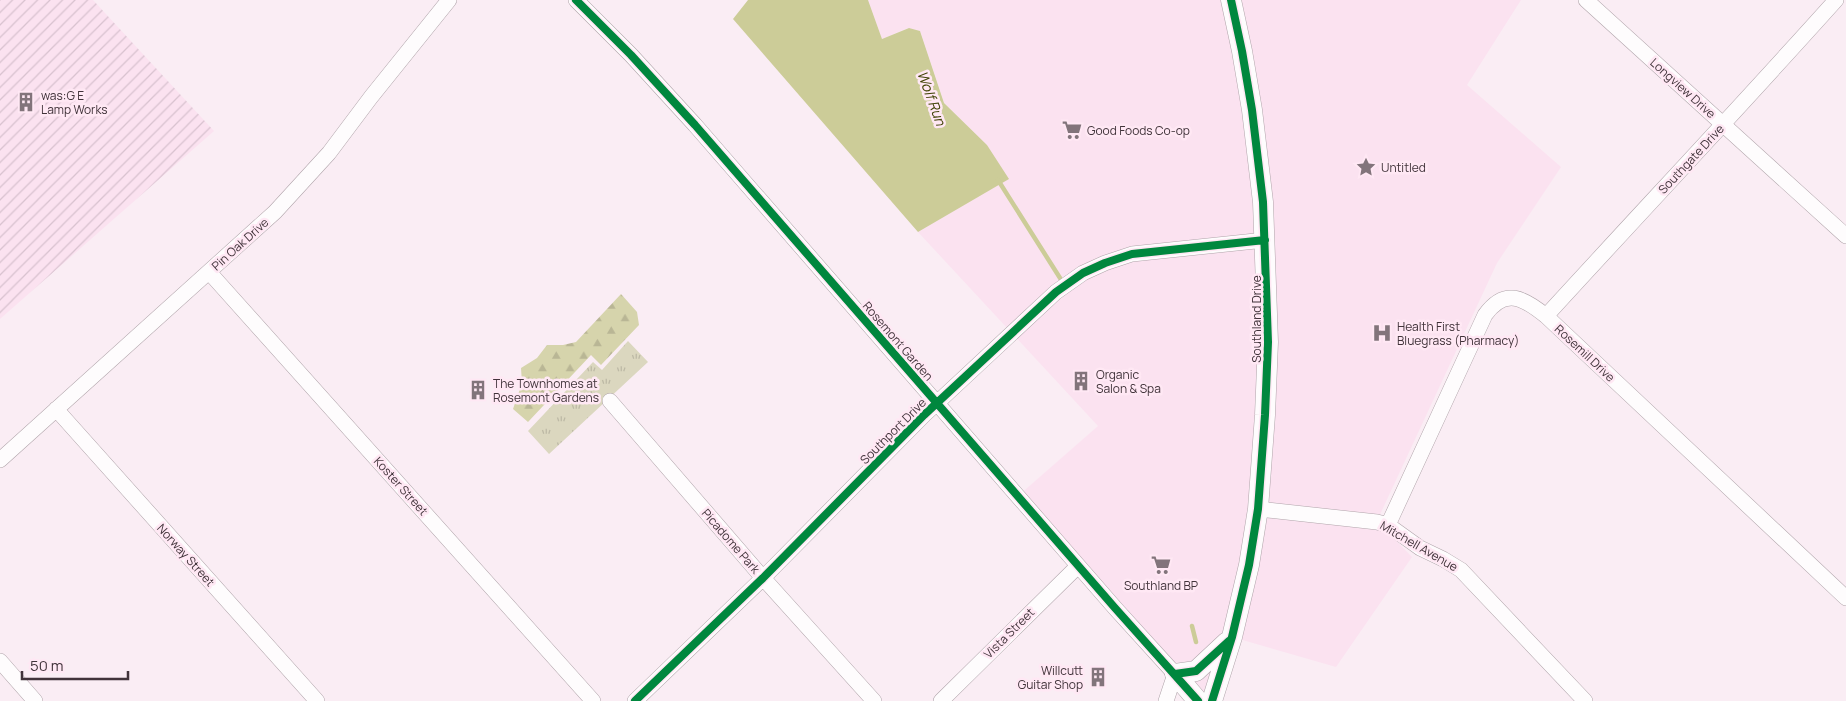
<svg xmlns="http://www.w3.org/2000/svg" width="1846" height="701" font-family="Manrope,sans-serif">
<style>
.built{fill:#fbe2f0}
.industrial{fill:url(#industrial-furrows)}
.grass{fill:url(#grass-tufts)}
.forest{fill:url(#forest-firs)}
.water{fill:#cccc98}
.lines{fill:none;stroke-linecap:round;stroke-linejoin:round}
.stream{stroke:#cccc98;stroke-width:4.5}
.minor-casing{stroke:#b0a4aa;stroke-width:16}
.major-casing{stroke:#b0a4aa;stroke-width:21}
.minor{stroke:#fefcfd;stroke-width:15}
.major{stroke:#fefcfd;stroke-width:20}
.cycleway-casing{stroke:#ffe8f4;stroke-width:11}
.cycleway{stroke:#00873e;stroke-width:8}
.labels{text-anchor:middle;dominant-baseline:central;stroke-width:5;stroke-linejoin:round;paint-order:stroke}
.street-label{font-size:12px;fill:#41333a;stroke:#ffe8f4}
.poi-label{font-size:12px;fill:#41333a;stroke:#ffe8f4;text-anchor:start}
.water-label{font-size:14px;font-style:italic;fill:#414406;stroke:#ffe8f4}
</style>
<defs>
<pattern id="industrial-furrows" width="10" height="10" patternUnits="userSpaceOnUse" patternTransform="scale(1.25)"><rect width="10" height="10" fill="#fbe2f0"/><path d="M-1 1l2-2M0 10L10 0M9 11l2-2" fill="none" stroke="#d8c2cf"/></pattern>
<pattern id="grass-tufts" width="24" height="20" patternUnits="userSpaceOnUse" patternTransform="scale(1.25)"><rect width="24" height="20" fill="#dbd7bf"/><path d="M3 7l-1-3M5 7V3M7 7l1-3M15 17l-1-3M17 17v-4M19 17l1-3" fill="none" stroke="#bdb9a5"/></pattern>
<pattern id="forest-firs" width="22" height="20" patternUnits="userSpaceOnUse" patternTransform="scale(1.25)"><rect width="22" height="20" fill="#d6d4ac"/><path d="M5 1l3.5 6h-7zM16 11l3.5 6h-7z" fill="#b9b695"/></pattern>
</defs>
<rect width="100%" height="100%" fill="#faedf4"/>
<path class="built" d="M868,0H1521L1467,85L1561,167L1497,263L1377,521L1412,557L1336,667L1232,637L1215,687L1198,701L1018,496L1098,426L918,232L1008,179L987,145L944,103L920,31L908,28L882,39Z"/>
<path class="industrial" d="M0,0H93L214,131L0,319Z"/>
<path class="grass" d="M628,341L648,362L549,454L528,431L593,362L602,370Z"/>
<path class="forest" d="M621,294L637,312L639,325L601,365L591,355L528,422L513,409L522,383L521,368L537,358L547,345H563L576,342Z"/>
<path class="water" d="M748,0H868L882,39L909,28L920,31L944,103L987,145L1009,179L918,232L733,19Z"/>
<g class="lines">
<path class="stream" d="M998,180L1060,278
M1192,626L1196,642"/>
<defs>
<path id="minor" d="M576,0L631,55L695,125L1115,608L1175,674L1166,701
M1586,0L1846,236
M209,272L593,701
M1546,316C1642,211 1740,107 1836,0
M610,401L763,578L874,701
M56,409L317,701
M0,460L275,212L329,153L371,97L449,0
M1258,509L1377,522L1388,525L1420,548L1443,559L1461,570L1585,701
M1388,525L1485,315C1505,287 1524,298 1546,316L1846,598
M0,661L35,701
M635,701L763,578L924,415L1056,292L1083,273L1105,263L1132,254L1265,240
M941,701L1078,566"/>
<path id="major" d="M1175,674L1196,671L1227,642
M1175,674L1198,701
M1212,701L1232,637L1249,565L1258,509L1265,415L1268,342L1263,202L1252,110L1242,51L1231,0"/>
</defs>
<use href="#minor" class="minor-casing"/>
<use href="#major" class="major-casing"/>
<use href="#minor" class="minor"/>
<use href="#major" class="major"/>
<defs>
<path id="cycleway" d="M576,0L631,55L695,125L1115,608L1198,701
M1175,674L1196,671L1229,641
M635,701L763,578L924,415L1056,292L1083,273L1105,263L1132,254L1265,240
M1212,701L1232,637L1249,565L1258,509L1265,415L1268,342L1263,202L1252,110L1242,51L1231,0"/>
</defs>
<use href="#cycleway" class="cycleway-casing"/>
<use href="#cycleway" class="cycleway"/>
</g>
<defs>
<symbol id="building-bare" viewBox="-9 -9 18 18"><path d="M-4-6H4V6H1V3H-1V6H-4ZM-2.5-4.3h1.7v1.8h-1.7ZM.8-4.3h1.7v1.8H.8ZM-2.5-1h1.7V.8h-1.7ZM.8-1h1.7V.8H.8Z" fill="#82747b" stroke="#ffe8f4" stroke-width="2.5" paint-order="stroke"/></symbol>
<symbol id="supermarket-bare" viewBox="-9 -9 18 18"><path d="M-6-5.5h2.5l.6 2H6L4.5 2H-2.5L-4.4-4H-6ZM-1.5 3.2a1.3 1.3 0 1 0 .1 0ZM3 3.2a1.3 1.3 0 1 0 .1 0Z" fill="#82747b" stroke="#ffe8f4" stroke-width="2.5" paint-order="stroke"/></symbol>
<symbol id="sight-bare" viewBox="-9 -9 18 18"><path d="M0-6L1.8-2.2L6-1.7L2.9 1.2L3.7 5.4L0 3.3L-3.7 5.4L-2.9 1.2L-6-1.7L-1.8-2.2Z" fill="#82747b" stroke="#ffe8f4" stroke-width="2.5" paint-order="stroke"/></symbol>
<symbol id="hospital-bare" viewBox="-9 -9 18 18"><path d="M-5-5h3v3.5h4V-5h3V5h-3V1.5h-4V5h-3Z" fill="#82747b" stroke="#ffe8f4" stroke-width="2.5" paint-order="stroke"/></symbol>
</defs>
<g fill-rule="evenodd">
<use href="#building-bare" x="12" y="88" width="28" height="28"/>
<use href="#supermarket-bare" x="1058" y="116" width="28" height="28"/>
<use href="#sight-bare" x="1352" y="153" width="28" height="28"/>
<use href="#hospital-bare" x="1368" y="319" width="28" height="28"/>
<use href="#building-bare" x="1067" y="367" width="28" height="28"/>
<use href="#building-bare" x="464" y="376" width="28" height="28"/>
<use href="#supermarket-bare" x="1147" y="551" width="28" height="28"/>
<use href="#building-bare" x="1084" y="663" width="28" height="28"/>
</g>
<g class="labels">
<g class="street-label">
<text transform="translate(1683 88) rotate(42)">Longview Drive</text>
<text transform="translate(1691 159) rotate(-47)">Southgate Drive</text>
<text transform="translate(240 244) rotate(-42)">Pin Oak Drive</text>
<text transform="translate(1256 319) rotate(-90)">Southland Drive</text>
<text transform="translate(898 341) rotate(49)">Rosemont Garden</text>
<text transform="translate(1585 353) rotate(43)">Rosemill Drive</text>
<text transform="translate(893 431) rotate(-45)">Southport Drive</text>
<text transform="translate(401 486) rotate(48)">Koster Street</text>
<text transform="translate(731 541) rotate(49)">Picadome Park</text>
<text transform="translate(1419 546) rotate(30)">Mitchell Avenue</text>
<text transform="translate(186 555) rotate(48)">Norway Street</text>
<text transform="translate(1009 633) rotate(-45)">Vista Street</text>
</g>
<g class="poi-label">
<text x="41" y="95">was:G E<tspan x="41" dy="14">Lamp Works</tspan></text>
<text x="1087" y="130">Good Foods Co-op</text>
<text x="1381" y="167">Untitled</text>
<text x="1397" y="326">Health First<tspan x="1397" dy="14">Bluegrass (Pharmacy)</tspan></text>
<text x="1096" y="374">Organic<tspan x="1096" dy="14">Salon &amp; Spa</tspan></text>
<text x="493" y="383">The Townhomes at<tspan x="493" dy="14">Rosemont Gardens</tspan></text>
<text x="1161" y="585" text-anchor="middle">Southland BP</text>
<text x="1083" y="670" text-anchor="end">Willcutt<tspan x="1083" dy="14">Guitar Shop</tspan></text>
</g>
<g class="water-label">
<text transform="translate(932 98) rotate(70)">Wolf Run</text>
</g>
</g>
<path d="M22 671v8h106v-8" fill="none" stroke="#41333a" stroke-width="2.5"/>
<text x="30" y="671" font-size="15" fill="#41333a" stroke="#ffe8f4" stroke-width="4" paint-order="stroke">50 m</text>
</svg>
